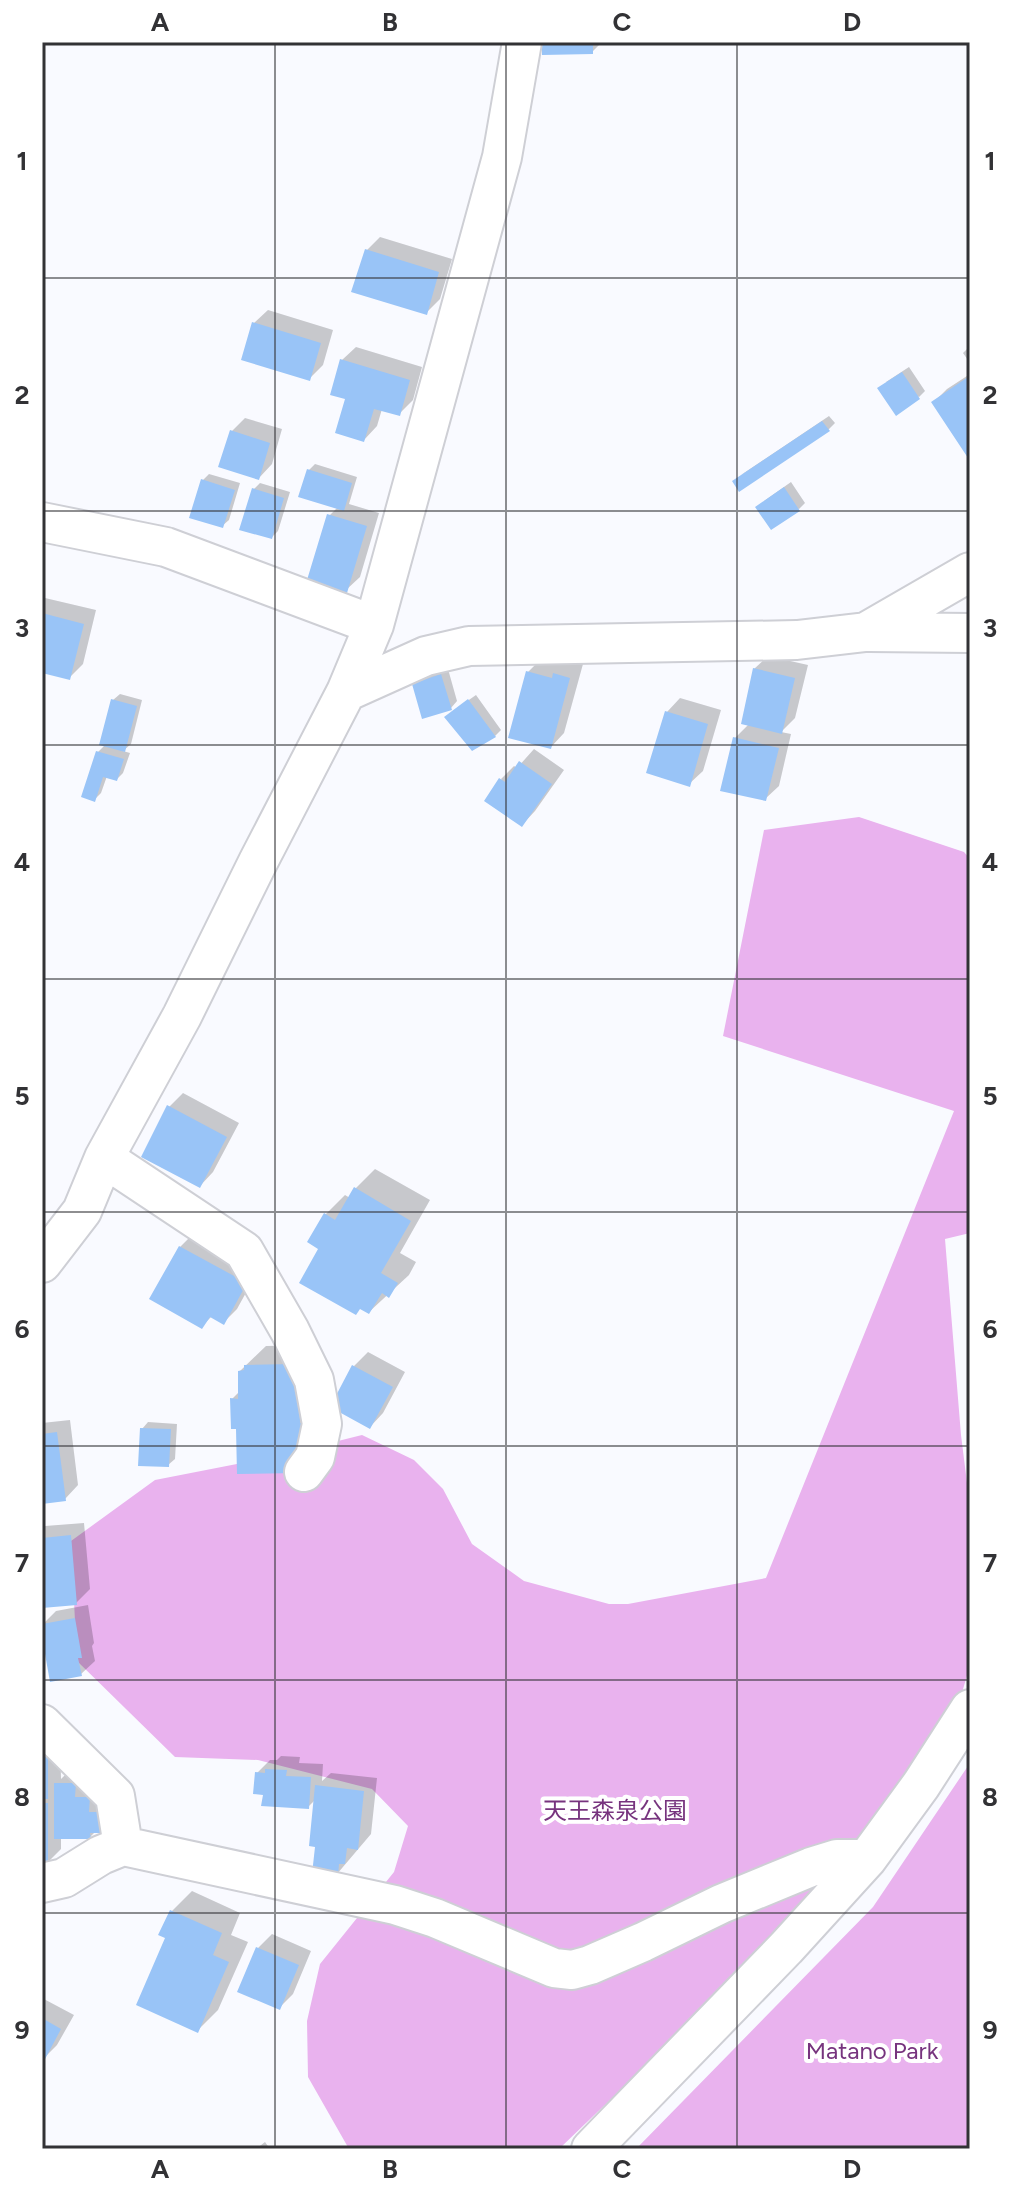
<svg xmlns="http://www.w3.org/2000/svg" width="1012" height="2191" font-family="Figtree,'Noto Sans JP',sans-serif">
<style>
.green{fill:#e9b2ee}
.shadow{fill:#0003}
.building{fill:#99c4f7}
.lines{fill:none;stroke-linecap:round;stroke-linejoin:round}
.street-casing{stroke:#cecfd5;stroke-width:42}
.street{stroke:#fff;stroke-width:38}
.grid{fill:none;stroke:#323235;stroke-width:2;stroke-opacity:0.55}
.labels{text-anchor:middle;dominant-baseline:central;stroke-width:8;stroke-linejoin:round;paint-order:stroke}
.park-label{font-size:24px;fill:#77347e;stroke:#fff}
.neatline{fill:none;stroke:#323235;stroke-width:3}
.grid-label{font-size:26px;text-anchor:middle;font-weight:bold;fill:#323235}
</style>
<rect width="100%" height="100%" fill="#f9faff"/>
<path class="green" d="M859,817L964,852L970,859V1233L945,1239L961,1435L970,1507V1665L953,1724L872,1848L559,2149H349L308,2077L307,2021L320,1964L394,1872L408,1826L372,1789L258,1760L175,1757L77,1661L71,1541L155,1480L278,1456L362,1435L414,1460L443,1489L472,1544L524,1581L609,1604H628L766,1578L954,1111L723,1036L764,830Z
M970,1763V2149H636L873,1907Z"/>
<path class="shadow" d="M544,42H602L592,52Z
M380,237L452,259L440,299L426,313L366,251Z
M268,310L333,330L323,365L309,379L254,323Z
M970,346V363L963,353Z
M356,347L422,367L413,400L399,414L382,409L377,426L364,440L347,398L342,360Z
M909,367L925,391L919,397L886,382Z
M970,374V457L933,403L947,389Z
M829,416L835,423L828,430L741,475Z
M245,418L282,429L272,464L259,478L232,431Z
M315,464L357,477L349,504L379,513L360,577L346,590L329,516L338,507L309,470Z
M209,474L240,483L229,520L222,526L203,480Z
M791,482L805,503L799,509L764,501Z
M260,483L290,492L278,531L272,537L254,489Z
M45,598L96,610L83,664L69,678L42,671V601Z
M768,656L808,665L795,718L781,732L791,734L779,786L765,799L735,738L749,724L754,669Z
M542,658L565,664L569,660L583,664L564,733L551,747L528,672Z
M448,669L457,701L451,708L414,685L420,678Z
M120,694L142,700L131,744L123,751L130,753L123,773L117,779L107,776L101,793L95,799L98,752L105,745L113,700Z
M476,695L501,730L495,736L453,711Z
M680,698L721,710L703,771L689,784L667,712Z
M534,749L564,770L535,811L522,825L501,779L514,766L517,768Z
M183,1093L239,1123L213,1172L200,1186L169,1107Z
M375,1169L430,1200L400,1253L416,1262L409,1275L369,1312L321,1248L325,1215L345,1195L350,1198L355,1189Z
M194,1233L259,1269L237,1309L224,1322L212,1316L202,1326L180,1247Z
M312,1345L325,1428L238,1427L232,1399L240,1391V1371L266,1346Z
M368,1352L405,1372L383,1413L370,1427L354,1366Z
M70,1420L78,1485L65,1499L42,1502V1423Z
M148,1422L177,1424L175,1459L168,1465L142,1429Z
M84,1523L90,1589L76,1603L42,1606V1529L45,1526Z
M88,1605L94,1643L92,1646L95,1661L81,1674L42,1625L56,1611Z
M60,1737L61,1779L70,1770L113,1817L100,1831H96L90,1837H61V1849L47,1863H42V1739Z
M281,1756L300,1757L299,1763L323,1764L322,1781L331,1773L377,1778L371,1834L337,1874L317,1845L316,1799L308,1807L265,1793L257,1773L270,1760H277Z
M192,1891L240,1913L231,1935L248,1942L218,2010L198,2030L168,1937L172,1911Z
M272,1934L311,1951L293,1994L279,2008L258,1948Z
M42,1998L74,2015L57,2045L44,2058L42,2057Z
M265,2142L270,2149H256Z"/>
<path class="building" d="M542,42H593V54L542,55Z
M365,249L439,272L427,315L351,292Z
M252,322L321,343L310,381L241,360Z
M340,359L410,380L400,416L374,409L364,442L335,433L345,399L330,395Z
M902,372L920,399L896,416L877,388Z
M968,377L970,380V461L931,402Z
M822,421L830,431L739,492L732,481Z
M230,430L270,443L259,480L218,467Z
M307,469L352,483L344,511L298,497Z
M201,479L235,490L223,528L189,518Z
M784,487L800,511L771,530L755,507Z
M252,488L284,498L272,539L239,530Z
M327,514L367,526L347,593L307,580Z
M42,613L84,624L70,680L42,673Z
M753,668L795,678L782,734L741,724Z
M526,671L552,678L553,673L570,678L551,749L508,738Z
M441,674L452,710L422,719L412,684Z
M111,699L137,706L125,752L99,745Z
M468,699L496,737L472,751L444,717Z
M665,711L708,724L690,787L646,773Z
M733,737L779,748L766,801L720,791Z
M96,751L124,759L117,781L103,777L95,802L81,797Z
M519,761L552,784L522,827L484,801L499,778L505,782Z
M167,1105L227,1137L200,1188L141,1157Z
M354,1187L411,1221L381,1273L398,1283L389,1298L382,1293L369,1314L360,1309L356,1315L299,1283L318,1249L307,1242L324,1213L335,1220Z
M179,1246L247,1283L224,1325L210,1317L202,1329L149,1299Z
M293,1364L299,1370L300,1423L306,1422L298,1473L237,1474L236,1429H231L230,1398L238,1399V1371L244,1370V1365Z
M352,1365L393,1387L370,1429L330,1407Z
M140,1428L171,1429L169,1467L138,1466Z
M57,1432L66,1501L42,1504V1434Z
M71,1535L77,1605L42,1608V1538Z
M75,1618L82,1658H78L82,1676L50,1682L42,1637V1624Z
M42,1750H48V1799H42Z
M265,1769L287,1770L286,1776L311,1777L309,1809L261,1806L263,1795L253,1794L255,1772L265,1773Z
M54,1783H76L75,1797H90L89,1812H101V1833H90L91,1839H54Z
M315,1785L364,1791L358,1850L347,1848L345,1864H339L338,1876L312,1874L315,1847L309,1846Z
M42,1803H48V1865H42Z
M170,1910L222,1933L213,1955L229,1962L198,2033L136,2005L165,1938L158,1935Z
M256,1947L299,1965L280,2010L237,1992Z
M42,2018L61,2029L44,2061L42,2060Z"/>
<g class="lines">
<defs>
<path id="street" d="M42,522L166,547L374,625
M869,632L970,633
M346,692L426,656L469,646L797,640L866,632L970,572
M104,1158L244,1251L290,1331L314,1380L322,1424L315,1457L304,1472
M42,1263L82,1211L104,1158L182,1016L258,862L346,692L374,625L502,157L522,42
M42,1724L115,1796L123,1846
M42,1883L64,1878L101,1855L123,1846L395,1905L435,1918L554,1968L572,1970L590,1965L643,1942L721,1904L811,1867L837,1859H867
M591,2149L786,1948L867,1859L921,1785L970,1709"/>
</defs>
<use href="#street" class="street-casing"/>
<use href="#street" class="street"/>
</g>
<path class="grid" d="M275,42V2149M506,42V2149M737,42V2149M42,278H970M42,511H970M42,745H970M42,979H970M42,1212H970M42,1446H970M42,1680H970M42,1913H970"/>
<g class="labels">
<g class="park-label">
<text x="615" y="1810">天王森泉公園</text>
<text x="872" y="2050">Matano Park</text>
</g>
</g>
<rect width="1012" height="2191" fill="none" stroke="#ffffff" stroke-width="88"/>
<rect x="44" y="44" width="924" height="2103" class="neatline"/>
<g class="grid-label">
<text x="160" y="31">A</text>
<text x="390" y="31">B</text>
<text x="622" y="31">C</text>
<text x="852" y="31">D</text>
<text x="22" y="170">1</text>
<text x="990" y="170">1</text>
<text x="22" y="404">2</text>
<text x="990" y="404">2</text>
<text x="22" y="637">3</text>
<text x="990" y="637">3</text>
<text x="22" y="871">4</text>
<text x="990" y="871">4</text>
<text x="22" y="1105">5</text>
<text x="990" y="1105">5</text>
<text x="22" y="1338">6</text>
<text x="990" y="1338">6</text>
<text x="22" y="1572">7</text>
<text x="990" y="1572">7</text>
<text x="22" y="1806">8</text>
<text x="990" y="1806">8</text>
<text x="22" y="2039">9</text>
<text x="990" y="2039">9</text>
<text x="160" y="2178">A</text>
<text x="390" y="2178">B</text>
<text x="622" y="2178">C</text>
<text x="852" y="2178">D</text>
</g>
</svg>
